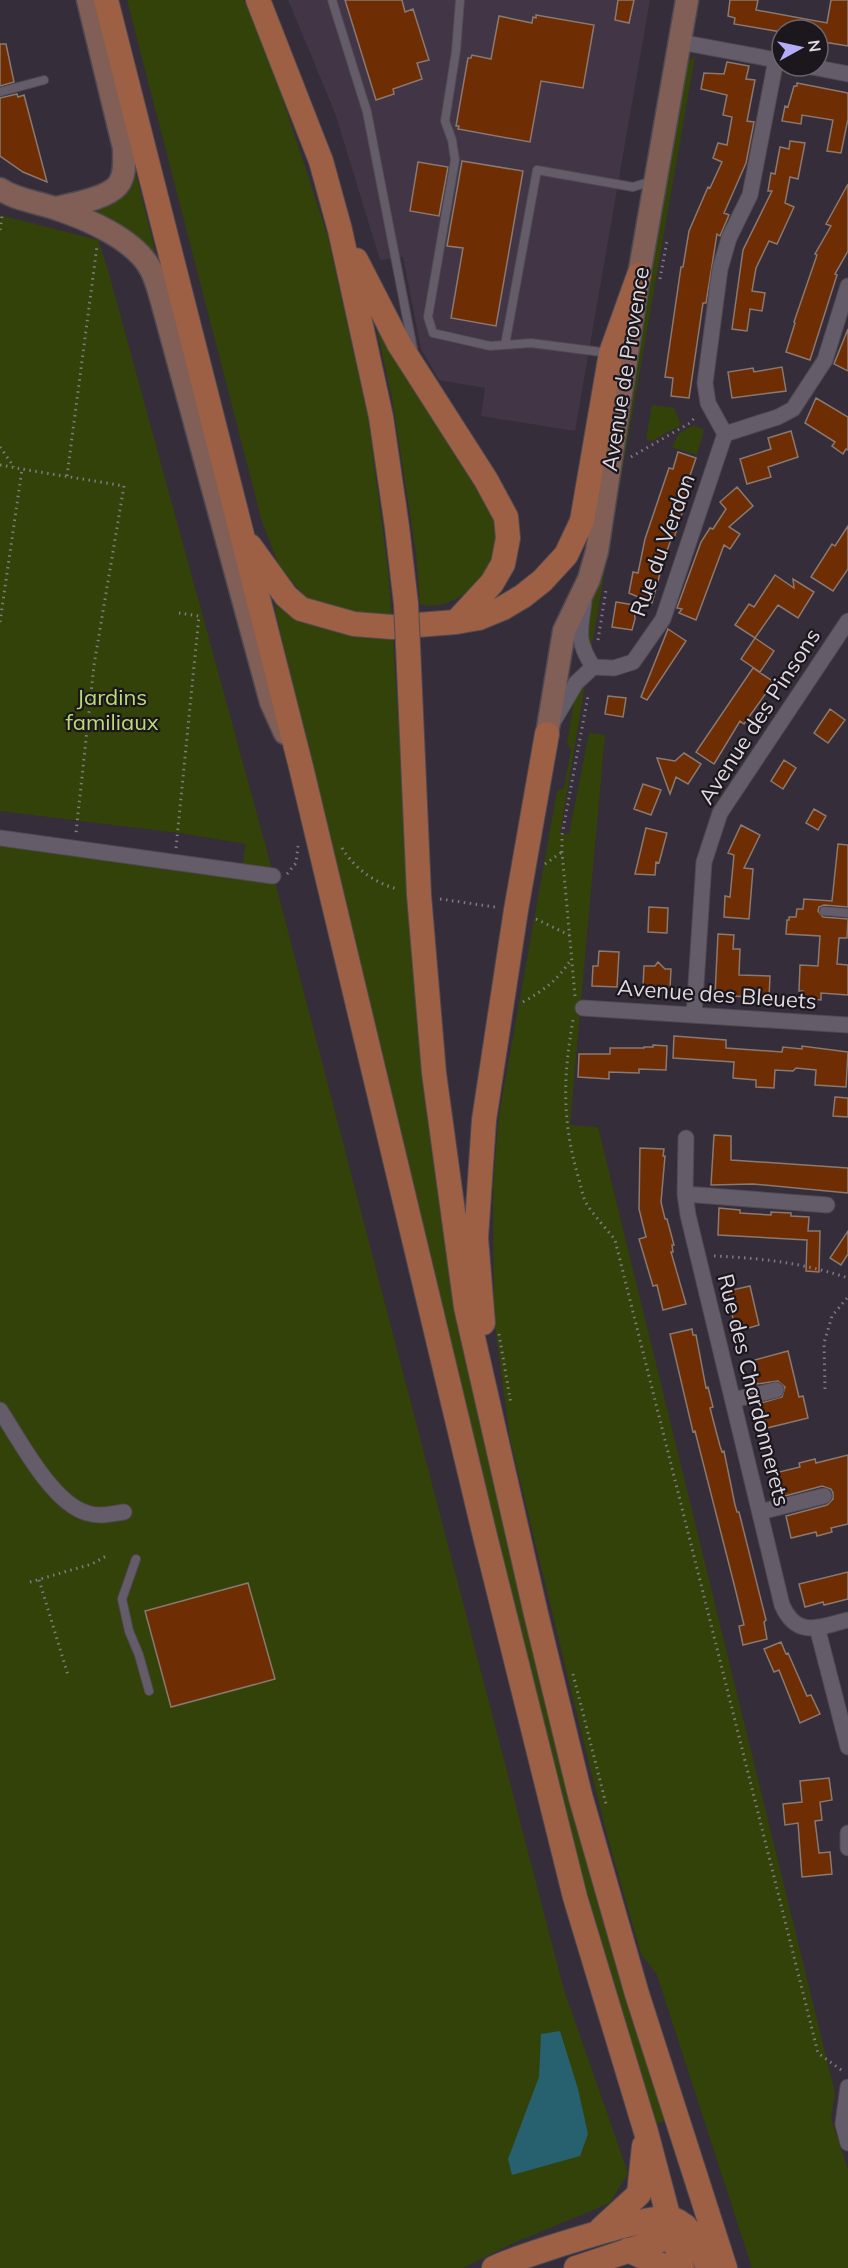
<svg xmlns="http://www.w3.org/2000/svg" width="848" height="2268" font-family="Mulish,sans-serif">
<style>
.built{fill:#413546}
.green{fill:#334208}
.water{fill:#27606e}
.building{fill:#6e2d03;stroke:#897971;stroke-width:1.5}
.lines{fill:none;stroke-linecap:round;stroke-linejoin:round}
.lane-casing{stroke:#4f4952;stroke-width:10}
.street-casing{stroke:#4f4952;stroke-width:17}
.secondary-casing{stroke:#4f4952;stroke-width:25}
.primary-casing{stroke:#4f4952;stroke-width:26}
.path{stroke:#817a84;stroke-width:3;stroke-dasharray:1.5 4.5;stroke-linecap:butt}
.lane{stroke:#655c69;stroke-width:8}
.street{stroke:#655c69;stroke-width:15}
.secondary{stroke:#815e56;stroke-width:22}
.primary{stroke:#9d6044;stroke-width:24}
.primary-bridge-casing{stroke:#4f4952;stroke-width:26;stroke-linecap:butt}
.primary-bridge{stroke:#9d6044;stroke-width:24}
.labels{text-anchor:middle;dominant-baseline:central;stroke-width:4.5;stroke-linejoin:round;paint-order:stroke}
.street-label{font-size:22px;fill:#dfdae2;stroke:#1b171d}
.park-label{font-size:22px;fill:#bbdb75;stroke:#1b171d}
</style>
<rect width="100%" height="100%" fill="#352d39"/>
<path class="built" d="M288,0H650L575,431L481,416L485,388L439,380L421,349L403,257L380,260L335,113Z"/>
<path class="green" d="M127,0H244L273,69L328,237L369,423L388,570L392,618L357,615L312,604L280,568L262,522Z
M695,56L591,650L585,640L596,571L685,65Z
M134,166L158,263C140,238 125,228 98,215L97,212Z
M0,215L98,240L108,270L266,847L564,1990L628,2173L610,2203L511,2244L463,2268H0V842L241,872L246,844L179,833L0,811Z
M375,322L492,515C494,525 497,537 496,548C492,579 450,614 420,604L416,553L392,398Z
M652,405L674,408L681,425L652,441L646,439Z
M694,425L704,430L697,455L672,447L679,433Z
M274,605L304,623L354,636L393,639L409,891L462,1334L666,2121L656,2124L608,1974L544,1732Z
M582,685H585L560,834H569L589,733L605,735L570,1125L598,1127L835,2093L831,2118L848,2170V2268H752L657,1975L641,1954L609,1842L585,1747L510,1439L494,1318L493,1183L499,1115L557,791L564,788L571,750L567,743L575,695Z"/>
<path class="water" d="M560,2031L578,2089L588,2134L580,2156L512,2175L508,2159L539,2077L541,2034Z"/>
<path class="building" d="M345,0H402L405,12L413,9L429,60L417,63L422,79L393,89L394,94L376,100Z
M618,0H634L629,23L615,20Z
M730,0H758L756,10L827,23L831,0H848V46L818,41V30H782V32L734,24L735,18L728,16Z
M536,15L594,25L583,88L541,81L530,142L458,129L459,126H456L468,58H471L472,55L491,59L499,16L532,23L533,17L536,18Z
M0,44H6L14,82L0,86Z
M727,62L749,66L746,79L755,80L747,121L754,122L746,163L724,213L729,215L720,236L717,234L706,303H703L689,398L671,396L673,378L665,377L681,267H683L689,231L708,187L710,188L722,162L713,158L718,143L727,145L732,117L723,115L727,95L701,89L704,73L724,74Z
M797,83L848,93V119L841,153L827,151L833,120L802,115L801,124L782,121L785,106L788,107L794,86H797Z
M17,94L18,97L24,95L47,182L23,172L0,156V98Z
M790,141L805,143L798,179L790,177L785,203L794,207L777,244L769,241L756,268L752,291L765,293L762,311L750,309L747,331L732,329L743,250L772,191H768L771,173L775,174L780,147L789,149Z
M462,161L523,171L496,326L451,318L463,248L447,246Z
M418,162L448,167L439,216L410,211Z
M848,184V251L835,274L837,275L810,360L786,352L795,323L794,322L817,255L815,254L831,226L826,224Z
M848,329V371L834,364Z
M782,367L786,391L732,398L728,372L753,368L754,372Z
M816,398L848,417V450L846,449L843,454L832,446L835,442L805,423Z
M791,431L798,457L768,467L771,477L747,484L740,459L771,449L768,438Z
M678,452L696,458L685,490L689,492L674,538L672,537L664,559L652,603L629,593L633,572L638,573L645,539L669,468L673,469Z
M737,487L753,506L729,527L740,534L730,549L724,545L696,620L679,613L682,609L677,608L701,542L710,528L713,529L726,509L720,502Z
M848,526V569L833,591L811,577L832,544L835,546Z
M775,575L794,588L793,579L814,592L798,618L778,605L755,638L735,625L749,604L754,607Z
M616,602L634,605L635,619L632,630L612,627Z
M668,629L686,641L647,700L641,697Z
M755,638L774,651L760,672L741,659Z
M753,668L774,682L744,724L740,721L714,764L696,752Z
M608,696L626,698L623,717L605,714Z
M830,709L845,720L828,743L814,733Z
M684,753L701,764L688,784L676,777L670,794L657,758L675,761Z
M784,760L796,768L783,789L771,781Z
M643,784L661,790L651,815L634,809Z
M814,809L826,816L818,830L806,823Z
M741,825L760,835L744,868L753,869L749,919L724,917L725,896L730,897L734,855L728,853Z
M646,828L667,833L659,863L656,862L655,875L635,874Z
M838,844L848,845V907L824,905L819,907L818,911L823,917L848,919L847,938H839L837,964L848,965V995L821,993V1000L802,998L803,991H799L800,965L818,966L820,936L786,934L787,920H789V917H796L797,909H803L804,899L832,901Z
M649,907L668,908L667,933L648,932Z
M718,934L734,935L733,949H740L739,975L770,976L769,998L715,995Z
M599,951L619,952L617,987L592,986L593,966H598Z
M658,962L665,969H671L670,988L643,986L644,966H655Z
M674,1036L726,1040V1048L782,1052L783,1047L802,1049V1046L848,1052L846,1087L815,1085L816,1070L796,1068L793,1071L775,1070L774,1088L756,1087V1080L733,1078L734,1062L673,1058Z
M653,1045L667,1046L666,1070L639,1069V1073L609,1072V1079L578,1077L579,1054H610V1048H644V1047H653Z
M835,1097L848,1098V1117L833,1116Z
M714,1135L731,1136V1160L848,1168V1193L753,1184L711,1185Z
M640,1148L664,1149L663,1156H665L661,1202L665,1219H667L674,1245H672L673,1252H671L686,1304L663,1310L657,1285L653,1286L639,1239L646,1237L639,1209Z
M719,1208L740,1210V1213L771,1215V1212L791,1213V1216L809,1217L808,1231H820L819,1272L806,1271L807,1240L718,1235Z
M848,1231V1254L841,1265L830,1258Z
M750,1286L759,1325L738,1331L736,1324L734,1325L728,1291Z
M692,1329L693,1335H696L706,1388L708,1387L713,1407L710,1408L720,1446L722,1452L724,1451L735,1505L737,1512H739L766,1620L764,1622L767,1639L743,1645L739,1626L744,1625L735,1588L695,1431L693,1432L670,1334Z
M788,1351L799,1397L803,1396L808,1418L767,1428L761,1403L782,1397L785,1387L778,1381L757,1384L751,1361Z
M848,1455V1524L831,1528L832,1532L817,1536L816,1532L791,1538L786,1516L827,1505L833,1499V1493L831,1489L822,1486L781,1497L775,1473L800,1467L799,1463L815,1459L816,1463Z
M848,1572V1599L824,1605L823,1602L805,1607L799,1584Z
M248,1583L275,1679L171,1707L145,1611Z
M781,1642L786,1654L788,1653L807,1696L811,1695L820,1714L800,1723L779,1670L774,1672L764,1649Z
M829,1778L832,1800L820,1802L822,1820L815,1821L819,1853L830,1852L832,1874L802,1877L798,1823L785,1825L783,1804L802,1802L800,1781Z"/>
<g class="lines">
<defs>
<path id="lane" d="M332,0L367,112L413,349
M460,0L456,51L445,121L452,140L455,160L428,317L433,333L490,346L531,343L609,353
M0,92L44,80
M505,345L537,170L633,187L652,181
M824,911L848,913
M136,1559L122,1599L129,1631L139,1655L149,1691"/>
<path id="street" d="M680,42L782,61
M776,60L750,195L729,238L720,269L705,383L708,403L725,434L778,417L793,409L825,360L848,286
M807,66L848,74
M584,602C580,632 576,640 593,667
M593,667L614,668L633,662L663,619L725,434
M553,722L576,683L593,667
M0,838L273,876
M583,1008L848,1025
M694,1015L704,862L720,813L848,621
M686,1138L685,1194L688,1215L782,1605C797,1639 819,1627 848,1620
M685,1194L827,1205
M733,1400L776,1390
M0,1410C19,1439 52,1503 87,1513C99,1517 111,1514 124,1512
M760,1512L824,1496
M817,1627L848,1747
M848,1833V1848
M848,2087L843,2124L848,2143"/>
<path id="secondary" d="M0,189C16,200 38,202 57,209C87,219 134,239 150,268C155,276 158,288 161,298L271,702L285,733
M56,208C72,204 107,199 118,185C126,175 124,160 124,148L88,0
M547,734L564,631L589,579L597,551L639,275L687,0"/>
<path id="primary" d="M106,0L301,767L485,1536L575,1897L646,2132L682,2268
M258,0L321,161L340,230L381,417L397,527L406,604
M356,260L399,344L486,480L506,517L508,538L503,564L492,583L456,622
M250,546L286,596L301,609L354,624L392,627L456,622L479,618L503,608L523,596L542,581L566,555L582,521L611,353L639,275
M408,646L419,895L434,1073L466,1307L536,1614L580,1795L637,1994L725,2268
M483,1323L476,1238L484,1120L516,910L547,734
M601,2229L639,2194L644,2146
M628,2250L667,2268
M494,2268C517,2257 653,2213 671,2218C693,2226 701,2248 708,2268
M576,2268L673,2236L685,2226"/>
</defs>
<use href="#lane" class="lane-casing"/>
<use href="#street" class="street-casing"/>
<use href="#secondary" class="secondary-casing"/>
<use href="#primary" class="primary-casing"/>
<path class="path" d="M0,230L2,216
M660,279L667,241
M0,447L14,467
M631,457L690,423L696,416
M0,465L22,469
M67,476L97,246
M0,622L22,469L124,486L94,665L76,833H74
M598,640L606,590
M176,848L199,616L179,613
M342,848C354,868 376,884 398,889
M545,864L562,852
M287,874L296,863L298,846
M440,899L495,907
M536,919L569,935
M575,996L562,852V835L588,696
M523,1002C546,989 556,981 571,960
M573,1020C563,1077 562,1121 578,1176C581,1185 582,1195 586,1203C594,1216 606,1228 615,1240L818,2053L844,2072
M714,1256C761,1258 804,1263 848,1278
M499,1334L511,1404
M825,1389L824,1343L832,1316L848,1297
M39,1580L68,1675
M30,1582L92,1564L108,1555
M573,1674L606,1804"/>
<use href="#lane" class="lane"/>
<use href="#street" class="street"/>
<use href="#secondary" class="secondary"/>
<use href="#primary" class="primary"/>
<defs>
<path id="primary-bridge" d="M406,604L408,646"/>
</defs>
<use href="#primary-bridge" class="primary-bridge-casing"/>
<use href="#primary-bridge" class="primary-bridge"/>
</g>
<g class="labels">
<g class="street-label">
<text transform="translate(625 369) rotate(-81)">Avenue de Provence</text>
<text transform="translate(662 545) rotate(-70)">Rue du Verdon</text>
<text transform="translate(759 716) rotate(-57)">Avenue des Pinsons</text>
<text transform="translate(717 994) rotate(4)">Avenue des Bleuets</text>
<text transform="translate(754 1390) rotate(76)">Rue des Chardonnerets</text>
</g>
<g class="park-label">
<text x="112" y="697">Jardins<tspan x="112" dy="25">familiaux</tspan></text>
</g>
</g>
<g transform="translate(800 48) rotate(82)"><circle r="28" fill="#1b171d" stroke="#69656c" stroke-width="1.5"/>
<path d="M0-4.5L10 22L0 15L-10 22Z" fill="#b4acf9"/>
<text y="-9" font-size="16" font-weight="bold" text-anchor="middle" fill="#dfdae2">N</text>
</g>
</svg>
